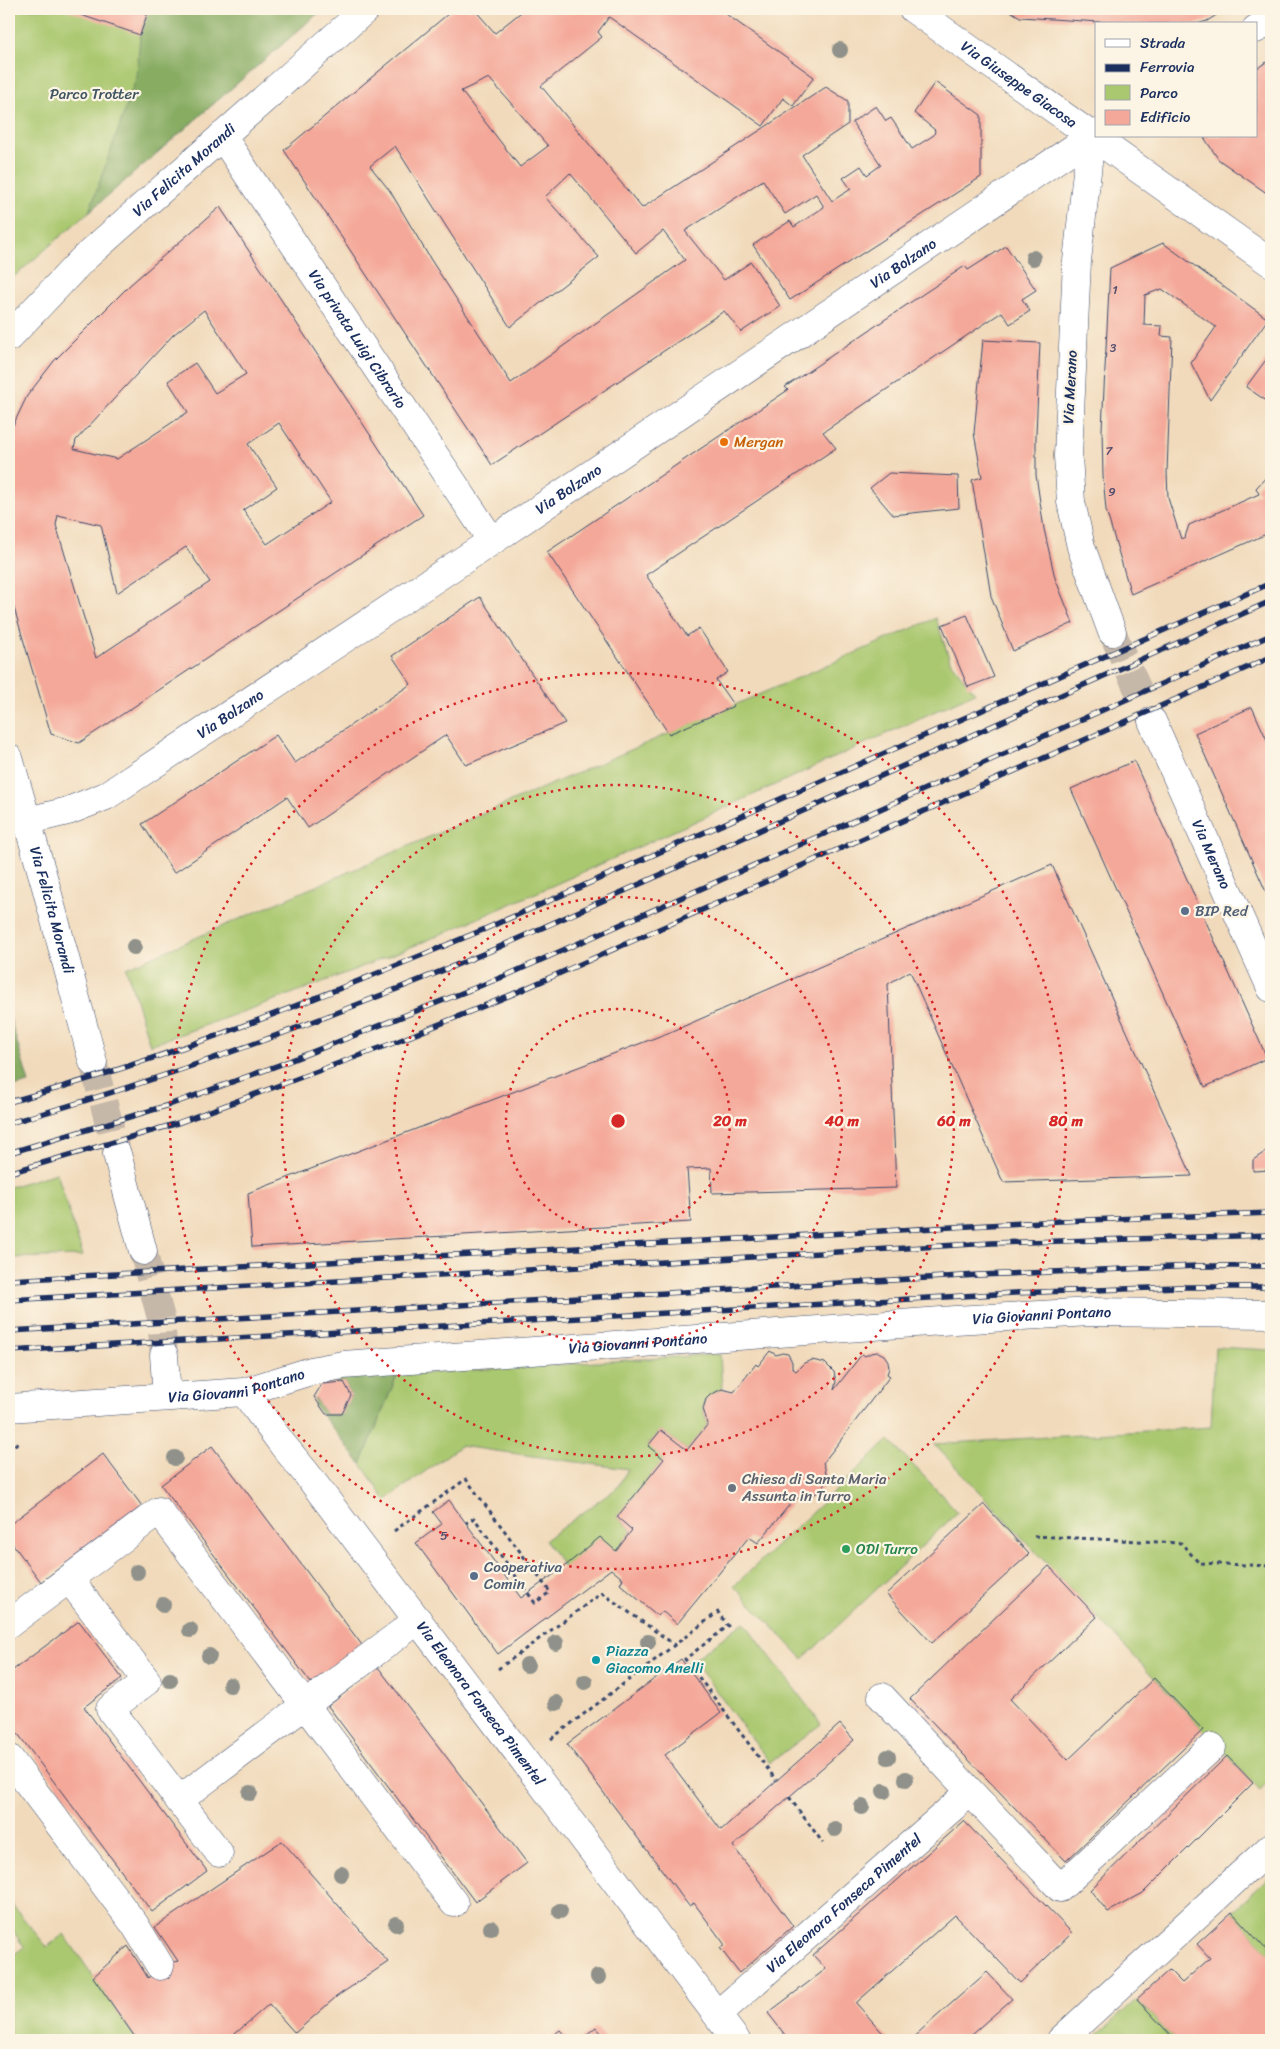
<svg xmlns="http://www.w3.org/2000/svg" width="1280" height="2049" font-family="Sriracha,sans-serif">
<style>
.green{fill:#aac86f;stroke:#627c66}
.forest{fill:#87ac62;stroke:#516e60}
.building{fill:#f4a899;fill-rule:evenodd}
.lines{fill:none;stroke-linecap:round;stroke-linejoin:round}
.minor-tunnel{stroke:#c6b8a8;stroke-width:28;stroke-dasharray:28 14;stroke-linecap:butt}
.minor-casing{stroke:#3b496c;stroke-width:29}
.path{stroke:#3b496c;stroke-width:3;stroke-dasharray:4 4;stroke-linecap:butt}
.minor{stroke:#fff;stroke-width:28}
.rail-casing{stroke:#1b2f5e;stroke-width:5.5}
.rail{stroke:#fcf5e5;stroke-width:4;stroke-dasharray:11;stroke-linecap:butt}
.tree{fill:#8f918a}
.ring{fill:none;stroke:#d62828;stroke-width:2.5;stroke-dasharray:2.5 5}
.food-dot{fill:#e8710a;stroke:#fcf5e5;stroke-width:2}
.service-dot{fill:#5c6f8a;stroke:#fcf5e5;stroke-width:2}
.worship-dot{fill:#6b7280;stroke:#fcf5e5;stroke-width:2}
.leisure-dot{fill:#2e9e5b;stroke:#fcf5e5;stroke-width:2}
.culture-dot{fill:#0f9aa8;stroke:#fcf5e5;stroke-width:2}
.labels{text-anchor:middle;dominant-baseline:central;stroke-width:4.5;stroke-linejoin:round;paint-order:stroke}
.number-label{font-size:12px;fill:#514d6d}
.street-label{font-size:15px;fill:#1b2f5e;stroke:#fcf5e5}
.park-label{font-size:15px;fill:#3f5562;stroke:#fcf5e5}
.food-label{font-size:15px;fill:#c56008;stroke:#fcf5e5;text-anchor:start}
.service-label{font-size:15px;fill:#4e5e75;stroke:#fcf5e5;text-anchor:start}
.worship-label{font-size:15px;fill:#5b616d;stroke:#fcf5e5;text-anchor:start}
.leisure-label{font-size:15px;fill:#27864d;stroke:#fcf5e5;text-anchor:start}
.culture-label{font-size:15px;fill:#0d838f;stroke:#fcf5e5;text-anchor:start}
.centre{fill:#d62828;stroke:#fcf5e5;stroke-width:2.5}
.ring-label{font-size:15px;text-anchor:middle;font-weight:bold;fill:#d62828;stroke:#fcf5e5;stroke-width:4.5;stroke-linejoin:round;paint-order:stroke}
</style>
<rect width="100%" height="100%" fill="#fcf5e5"/>
<filter id="ink" filterUnits="userSpaceOnUse"><feTurbulence type="fractalNoise" baseFrequency=".02" numOctaves="2"/><feDisplacementMap in="SourceGraphic" scale="10" xChannelSelector="R" yChannelSelector="G"/><feConvolveMatrix kernelMatrix="1 2 1 2 8 2 1 2 1" color-interpolation-filters="sRGB"/></filter>
<filter id="wash" filterUnits="userSpaceOnUse"><feTurbulence type="fractalNoise" baseFrequency=".0096" numOctaves="4" result="noise"/><feDisplacementMap in="SourceGraphic" scale="20" xChannelSelector="R" yChannelSelector="G"/><feGaussianBlur stdDeviation="1.12" result="paint"/><feColorMatrix in="noise" values="0 0 0 0 0 0 0 0 0 0 0 0 0 0 0 0 0 1.4 0 .05"/><feComposite in="paint" operator="in"/></filter>
<g filter="url(#wash)">
<rect width="100%" height="100%" fill="#f1dabb"/>
<path class="green" d="M9,9H323L9,281Z
M936,618L950,661L975,693C789,778 604,865 416,945C329,981 240,1013 150,1045L126,968Z
M57,1173L83,1256L9,1258V1187Z
M1215,1347L1271,1350V1779L1260,1790L934,1444L1211,1427Z
M720,1354L722,1389C703,1396 699,1406 708,1424L687,1450L661,1430L648,1445L664,1459L617,1517L632,1530L616,1551L564,1567L545,1540L617,1488L628,1469L460,1446L386,1500L361,1464L397,1375Z
M889,1440L958,1512L803,1659L734,1586Z
M744,1622L821,1724L770,1763L693,1660Z
M1271,1876V1955L1232,1912Z
M9,1901L47,1947L64,1934L137,2040H9V1958L24,1947L9,1925Z
M1137,1999L1175,2040H1092Z"/>
<path class="forest" d="M149,9H323L89,212L137,76L140,35Z
M9,1015L29,1083L9,1088Z
M397,1375L361,1464L315,1406L314,1397L326,1414H342L351,1395L344,1382L322,1384L324,1379Z"/>
<g id="blocks">
<path class="building" d="M63,9H149L140,35Z
M454,9H474L495,33L525,9H719L814,77L793,106L783,98L763,126L609,17L598,32L602,37L541,86L642,208L826,87L848,101V124L802,155L832,201L851,189L843,178L861,166L867,175L881,165L852,122L876,106L886,121L891,118L912,149L934,135L935,130L914,113L935,82L981,115V177L790,300L753,245L790,221L794,227L824,207L816,194L785,214L763,180L685,231L724,280L751,262L780,306L741,332L724,311L492,465L284,150ZM489,78L548,146L520,167L461,91ZM395,146L510,327L599,257L545,197L570,173L636,253L663,231L685,260L511,383L431,260L390,191L370,166Z
M1007,9H1226L1207,21L1197,24H1131L1020,17Z
M1271,59V196L1219,160L1203,136H1256V69Z
M220,207L423,515L79,743L51,734L9,591V434L27,396L54,361L131,284ZM204,310L246,374L215,393L195,363L168,381L188,412L117,459L74,449L76,440L173,335ZM279,423L331,502L267,544L243,510L277,487L248,444ZM58,515L101,525L117,593L186,547L210,582L96,658L56,525Z
M1163,243L1268,319L1210,400L1191,363L1216,327L1162,289L1145,295L1144,325L1162,326L1161,336L1172,337L1167,472L1168,498L1181,539L1185,537L1189,525L1259,494L1256,488L1271,472V532L1131,594L1106,510L1103,476L1102,429L1110,268Z
M1006,246L1036,290L1022,299L1030,311L1010,324L1002,312L823,432L836,448L646,575L687,636L699,628L728,672L716,680L734,706L669,734L547,552L788,390L785,387L914,300L965,266L968,270Z
M983,340L1040,343L1036,434V475L1044,529L1055,578L1073,623L1013,651L991,596L972,480L982,477L974,433Z
M1271,353V404L1246,387Z
M889,473L958,476L959,508L893,515L870,488Z
M480,597L565,723L466,765L446,735L308,828L287,797L174,873L142,824L276,735L295,763L411,684L392,656Z
M967,615L994,677L968,687L942,625Z
M1252,707L1271,749V903L1195,733Z
M1134,761L1267,1058L1205,1087L1071,789Z
M1052,865L1192,1176L1003,1182L910,971L888,984L896,1188L712,1193L711,1168L687,1169L691,1222L252,1247L248,1193L673,1031Z
M1271,1148V1170L1253,1171V1160Z
M770,1351L776,1355L782,1353L788,1354L792,1362V1368L796,1371L804,1363L812,1360L825,1363L834,1372L836,1381L834,1390L862,1354L865,1356L871,1353L878,1352L884,1355L888,1361L889,1368L887,1374L890,1376L823,1463L825,1468L827,1480L821,1490L807,1499L795,1498L758,1543L749,1537L677,1624L662,1611L658,1616L620,1584L623,1579L611,1569L498,1654L416,1543L442,1524L433,1512L449,1500L521,1598L564,1567L600,1537L616,1551L632,1530L617,1517L664,1459L648,1446L661,1430L687,1450L708,1424L703,1409L706,1399L710,1395L722,1389L734,1392L756,1364L758,1366Z
M344,1382L351,1395L342,1414H326L314,1397L322,1384Z
M212,1446L362,1645L311,1683L161,1485Z
M103,1454L142,1506L41,1582L9,1539V1525Z
M984,1504L1029,1554L932,1643L886,1594Z
M1049,1566L1097,1617L1010,1699L1068,1760L1154,1678L1203,1730L1066,1861L910,1699Z
M79,1621L122,1678L84,1707L207,1871L152,1912L9,1722V1673Z
M681,1659L721,1713L665,1755L721,1830L840,1724L854,1740L733,1846L793,1926L739,1973L720,1948L725,1945L694,1903L689,1906L567,1744Z
M378,1667L527,1863L475,1902L328,1706Z
M1227,1756L1253,1783L1143,1893L1108,1912L1090,1890Z
M964,1821L1072,1933L1020,1983L955,1915L856,2003L889,2040H789L768,2013L826,1969L813,1955Z
M282,1841L388,1962L336,1997L295,2033L269,2004L228,2040H137L93,1977L128,1946L148,1978L160,1966L178,1961L155,1927Z
M1232,1912L1271,1955V2040H1175L1137,1999L1169,1970L1182,1983L1210,1958L1197,1944Z
M987,1972L1012,1999L965,2040H910Z
M596,2027L607,2040H580Z
M560,2030L569,2040H547Z"/>
</g>
</g>
<g filter="url(#ink)">
<use href="#blocks" fill-opacity="0" stroke="#3b496c" stroke-width="1"/>
<g class="lines">
<path class="minor-tunnel" d="M1112,632L1152,721
M93,1062L117,1154
M143,1251L161,1318L164,1355"/>
<defs>
<g id="minor">
<path id="s1" d="M913,9L1271,263"/>
<path d="M1256,29L1271,20"/>
<path id="s2" d="M222,136L492,541"/>
<path d="M1091,136L1077,261L1068,456L1071,502L1081,547L1112,632"/>
<path id="s3" d="M9,337L82,260L366,9"/>
<path id="s4" d="M1152,721L1271,988"/>
<path id="s5" d="M9,758L46,887L93,1062"/>
<path id="s6" d="M27,821L68,811L106,796L492,541L1096,133"/>
<path d="M117,1154L143,1251"/>
<path d="M164,1355L167,1396"/>
<path id="s7" d="M244,1392L283,1445L306,1473L736,2040"/>
<path id="s8" d="M9,1408L244,1392L311,1371L343,1365L955,1320L1090,1312L1271,1314"/>
<path d="M69,1579L147,1681L110,1709L219,1853"/>
<path d="M9,1624L159,1511L454,1903"/>
<path d="M882,1697L1060,1888L1212,1747"/>
<path d="M9,1758L135,1925L160,1966"/>
<path d="M179,1800L418,1620"/>
<path id="s9" d="M717,2015L970,1792"/>
<path d="M1061,2040L1271,1847"/>
</g>
</defs>
<use href="#minor" class="minor-casing"/>
<path class="path" d="M9,1451L19,1441
M394,1531L466,1479L550,1592L535,1603L474,1518L466,1523
M1034,1536L1181,1543L1199,1563L1271,1566
M498,1669L602,1593L675,1645
M551,1739L718,1612L728,1626L685,1659L776,1780
M789,1797L823,1843"/>
<use href="#minor" class="minor"/>
<defs>
<path id="rail" d="M9,1102C172,1058 329,994 485,929L1271,583
M9,1123C175,1077 336,1015 495,949L1271,601
M9,1153L169,1105L279,1065L505,976L1271,635
M9,1173L175,1124L396,1042L513,994L1271,657
M9,1280L1061,1221L1271,1213
M9,1300L992,1243L1271,1235
M9,1331L979,1275L1197,1266H1271
M9,1351L1014,1293L1178,1287H1271"/>
</defs>
<use href="#rail" class="rail-casing"/>
<use href="#rail" class="rail"/>
</g>
<g class="tree">
<circle cx="840" cy="50" r="8"/>
<circle cx="1033" cy="258" r="8"/>
<circle cx="134" cy="947" r="8"/>
<circle cx="175" cy="1458" r="8"/>
<circle cx="137" cy="1572" r="8"/>
<circle cx="163" cy="1605" r="8"/>
<circle cx="190" cy="1630" r="8"/>
<circle cx="648" cy="1642" r="8"/>
<circle cx="556" cy="1643" r="8"/>
<circle cx="209" cy="1656" r="8"/>
<circle cx="527" cy="1665" r="8"/>
<circle cx="170" cy="1680" r="8"/>
<circle cx="585" cy="1682" r="8"/>
<circle cx="230" cy="1685" r="8"/>
<circle cx="556" cy="1703" r="8"/>
<circle cx="888" cy="1757" r="8"/>
<circle cx="906" cy="1779" r="8"/>
<circle cx="884" cy="1791" r="8"/>
<circle cx="250" cy="1793" r="8"/>
<circle cx="862" cy="1807" r="8"/>
<circle cx="835" cy="1829" r="8"/>
<circle cx="341" cy="1874" r="8"/>
<circle cx="560" cy="1911" r="8"/>
<circle cx="396" cy="1924" r="8"/>
<circle cx="491" cy="1928" r="8"/>
<circle cx="598" cy="1977" r="8"/>
</g>
</g>
<g class="ring">
<circle cx="618" cy="1121" r="112"/>
<circle cx="618" cy="1121" r="224"/>
<circle cx="618" cy="1121" r="336"/>
<circle cx="618" cy="1121" r="448"/>
</g>
<circle class="food-dot" cx="724" cy="442" r="5"/>
<g class="service-dot">
<circle cx="1185" cy="911" r="5"/>
<circle cx="474" cy="1576" r="5"/>
</g>
<circle class="worship-dot" cx="732" cy="1488" r="5"/>
<circle class="leisure-dot" cx="846" cy="1549" r="5"/>
<circle class="culture-dot" cx="596" cy="1660" r="5"/>
<g class="labels">
<g class="number-label">
<text x="1115" y="290">1</text>
<text x="1113" y="348">3</text>
<text x="1109" y="451">7</text>
<text x="1112" y="492">9</text>
<text x="444" y="1536">5</text>
</g>
<g class="street-label">
<text stroke="none"><textPath href="#s1" startOffset="130">Via Giuseppe Giacosa</textPath></text>
<text stroke="none"><textPath href="#s3" startOffset="242">Via Felicita Morandi</textPath></text>
<text stroke="none"><textPath href="#s6" startOffset="1042">Via Bolzano</textPath></text>
<text stroke="none"><textPath href="#s2" startOffset="244">Via privata Luigi Cibrario</textPath></text>
<text transform="translate(1070 387) rotate(-87)">Via Merano</text>
<text stroke="none"><textPath href="#s6" startOffset="638">Via Bolzano</textPath></text>
<text stroke="none"><textPath href="#s6" startOffset="232">Via Bolzano</textPath></text>
<text stroke="none"><textPath href="#s4" startOffset="146">Via Merano</textPath></text>
<text stroke="none"><textPath href="#s5" startOffset="158">Via Felicita Morandi</textPath></text>
<text stroke="none"><textPath href="#s8" startOffset="1039">Via Giovanni Pontano</textPath></text>
<text stroke="none"><textPath href="#s8" startOffset="634">Via Giovanni Pontano</textPath></text>
<text stroke="none"><textPath href="#s8" startOffset="229">Via Giovanni Pontano</textPath></text>
<text stroke="none"><textPath href="#s7" startOffset="391">Via Eleonora Fonseca Pimentel</textPath></text>
<text stroke="none"><textPath href="#s9" startOffset="169">Via Eleonora Fonseca Pimentel</textPath></text>
</g>
<g class="park-label">
<text x="94" y="94">Parco Trotter</text>
</g>
<g class="food-label">
<text x="734" y="442">Mergan</text>
</g>
<g class="service-label">
<text x="1195" y="911">BIP Red</text>
<text x="484" y="1567">Cooperativa<tspan x="484" dy="17">Comin</tspan></text>
</g>
<g class="worship-label">
<text x="742" y="1479">Chiesa di Santa Maria<tspan x="742" dy="17">Assunta in Turro</tspan></text>
</g>
<g class="leisure-label">
<text x="856" y="1549">ODI Turro</text>
</g>
<g class="culture-label">
<text x="606" y="1651">Piazza<tspan x="606" dy="17">Giacomo Anelli</tspan></text>
</g>
</g>
<circle cx="618" cy="1121" r="8" class="centre"/>
<g class="ring-label">
<text x="730" y="1126">20 m</text>
<text x="842" y="1126">40 m</text>
<text x="954" y="1126">60 m</text>
<text x="1066" y="1126">80 m</text>
</g>
<rect width="1280" height="2049" fill="none" stroke="#fcf5e5" stroke-width="30"/>
<rect x="1095" y="22" width="162" height="115" fill="#fcf5e5" stroke="#a2a6af"/>
<rect x="1105" y="39" width="25" height="8" fill="#ffffff" stroke="#a2a6af"/>
<text x="1140" y="48" font-size="15" fill="#1b2f5e">Strada</text>
<rect x="1105" y="64" width="25" height="8" fill="#1b2f5e" stroke="#a2a6af"/>
<text x="1140" y="72" font-size="15" fill="#1b2f5e">Ferrovia</text>
<rect x="1105" y="85" width="25" height="15" fill="#aac86f" stroke="#a2a6af"/>
<text x="1140" y="98" font-size="15" fill="#1b2f5e">Parco</text>
<rect x="1105" y="110" width="25" height="15" fill="#f4a899" stroke="#a2a6af"/>
<text x="1140" y="122" font-size="15" fill="#1b2f5e">Edificio</text>
</svg>
